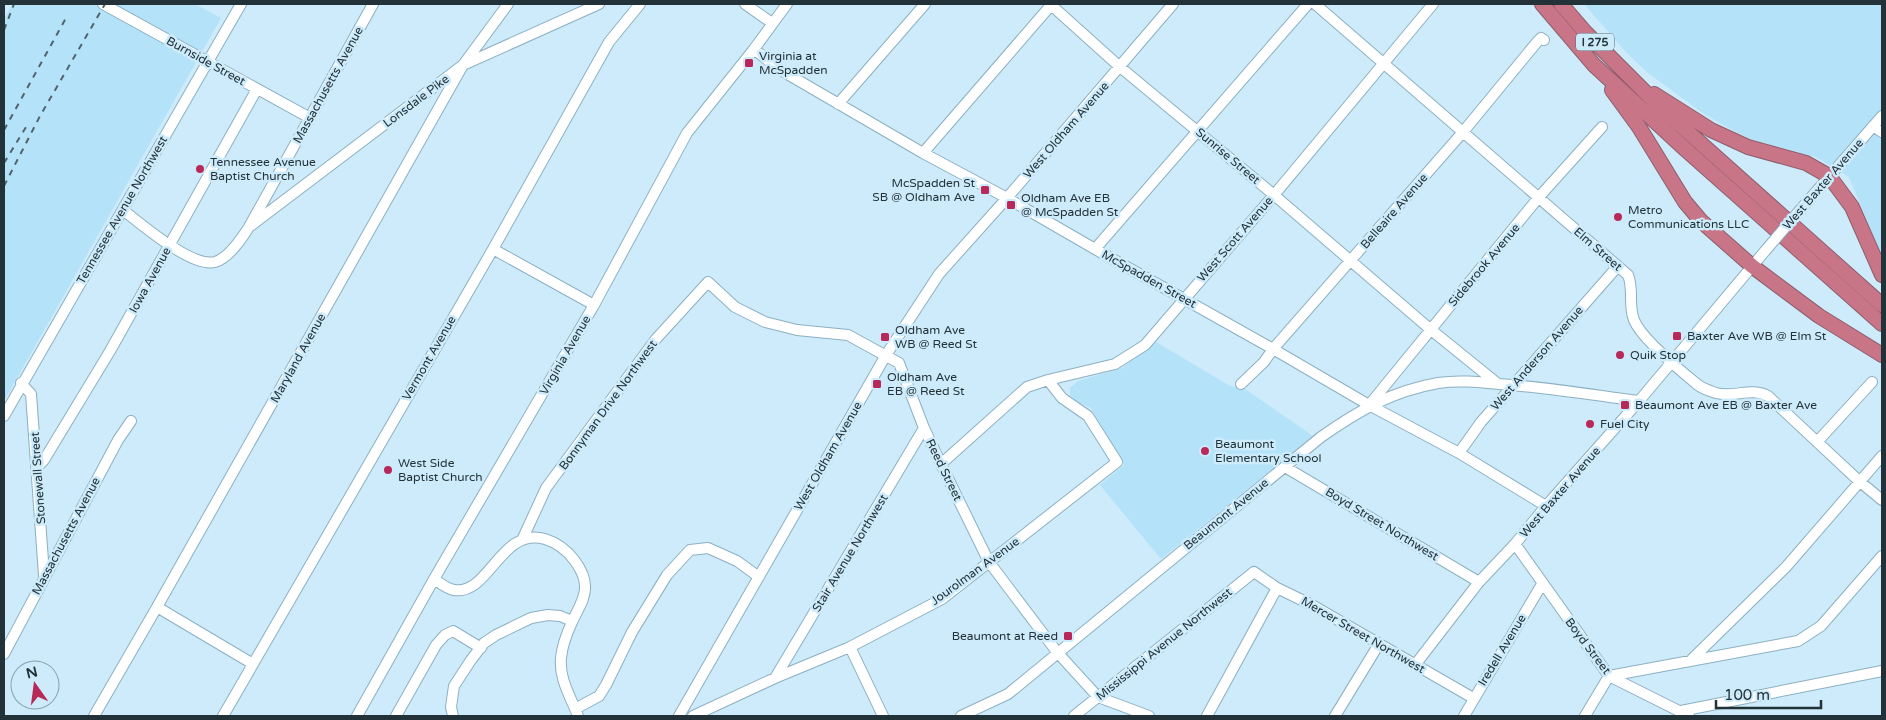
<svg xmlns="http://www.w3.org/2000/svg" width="1886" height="720" font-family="'Varela Round',sans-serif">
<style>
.built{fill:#b4e2f9}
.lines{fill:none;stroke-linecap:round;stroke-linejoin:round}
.minor-casing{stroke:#8cb0c2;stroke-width:12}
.highway-casing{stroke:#8e5e6c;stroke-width:16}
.minor{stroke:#fff;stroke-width:10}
.highway{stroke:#c87588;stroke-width:14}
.rail{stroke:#51646d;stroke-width:2;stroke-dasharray:6 6;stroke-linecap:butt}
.minor-bridge-casing{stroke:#8cb0c2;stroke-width:12;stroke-linecap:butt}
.minor-bridge{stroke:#fff;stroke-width:10}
.poi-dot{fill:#b8295a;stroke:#cdebfa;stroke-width:2}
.labels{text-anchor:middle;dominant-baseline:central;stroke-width:5;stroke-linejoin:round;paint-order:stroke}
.shield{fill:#cdebfa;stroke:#566a73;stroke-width:1}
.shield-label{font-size:11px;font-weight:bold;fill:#233239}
.poi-label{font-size:12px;fill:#233239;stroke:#cdebfa;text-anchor:start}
.street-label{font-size:12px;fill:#233239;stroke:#cdebfa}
</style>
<rect width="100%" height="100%" fill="#cdebfa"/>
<path class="built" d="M12,4H195L221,18L4,401V19Z
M1584,4H1882V256L1849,177L1816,157L1753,140L1732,130L1704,114L1648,73L1626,52Z
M1156,342L1230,386L1242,387L1313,436L1161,559L1100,485L1124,465L1091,408L1076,401L1070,395V388L1078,381L1122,368Z"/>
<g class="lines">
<defs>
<path id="minor" d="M103,4L310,118
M745,4L772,23
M1050,4L1120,67L1274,195L1430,329L1498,384
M1315,4L1628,275C1634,289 1628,305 1634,320C1641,338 1682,372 1698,385C1703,389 1710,391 1716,393C1734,398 1751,387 1768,396L1859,481L1882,500
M754,49L777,68L923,153L1007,198L1095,249L1273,349L1369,405L1459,453L1546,506
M838,104L925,4
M1873,126L1882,132
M923,153L1052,4
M1801,209L1882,116
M123,210C141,224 192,268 215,262C229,258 242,238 249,227L373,4
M249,227L463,65L599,4
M493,249L594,305
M1095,249L1308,4
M21,383L31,394L44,575
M1241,384L1264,362L1273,349L1463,132L1537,42L1541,38L1544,40
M1370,404L1539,197L1602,127
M4,416L241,4
M1817,442L1872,382
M1459,453L1481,422L1618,266
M941,464L1027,387L1048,380L1115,364L1145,345L1274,195L1433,4
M37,467L44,460L110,351L257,89
M1285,467L1479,582
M523,538L546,488L656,339L708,282L735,307L765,322L797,330L848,335L899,363L924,428L941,464L989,562L1057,652L1098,697L1149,716
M1515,544L1609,676L1689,716
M434,579C440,583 447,589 454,590C489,596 501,526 545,539C558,543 567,550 575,561C580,568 585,578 585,586C586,598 577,611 572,622C567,633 562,646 561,658C559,680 571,697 578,716
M157,607L253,664
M850,647L883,716
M4,654L118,440L131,421
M1692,659L1786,567L1882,456
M1415,665L1479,582L1515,544L1546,506L1639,401L1765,251
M775,678L924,428
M575,709L599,696L606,685L632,632L667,575L690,550L708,548L737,561L759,577
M1681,711L1882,671
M94,716L157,607L463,65L508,4
M223,716L493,249L609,42L640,4
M357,716L434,579L594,305L687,133L754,49L787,4
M396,716L436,645L445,635L453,631L481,648
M453,716L451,707L454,686L471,660L484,643L496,635L531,618L548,615L560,616L572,621
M679,716L886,355L939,274L1007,198L1173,4
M693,716L775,678L850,647L942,599L1117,462L1088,416L1062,398L1048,380
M961,716L1008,694L1321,437C1358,411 1392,391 1438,383C1458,380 1478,382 1499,384C1545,387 1593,395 1639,401
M1074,716L1254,572L1277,588L1312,605L1473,698
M1207,716L1277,588
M1335,716L1379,644
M1464,716L1542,584
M1585,716L1609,676L1798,641L1821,626L1882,556"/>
<path id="highway" d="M1542,4L1594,65L1684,148L1882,324
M1561,4L1585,32L1660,107L1882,305
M1612,90L1639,127L1685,202L1701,221L1752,266L1819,316L1882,355
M1654,94L1711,130L1748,147L1806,163L1829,176L1852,207L1882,275"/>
</defs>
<use href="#minor" class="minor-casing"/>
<use href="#highway" class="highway-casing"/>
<use href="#minor" class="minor"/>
<use href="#highway" class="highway"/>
<path class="rail" d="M4,30L14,4
M4,130L66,18
M4,163L26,127
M4,186L40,116L105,4"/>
<defs>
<path id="minor-bridge" d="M1765,251L1801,209"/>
</defs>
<use href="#minor-bridge" class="minor-bridge-casing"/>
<use href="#minor-bridge" class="minor-bridge"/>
</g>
<g class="poi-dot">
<rect x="744" y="58" width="10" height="10" rx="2.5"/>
<circle cx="200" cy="169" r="5"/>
<rect x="980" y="185" width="10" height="10" rx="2.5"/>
<rect x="1006" y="200" width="10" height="10" rx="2.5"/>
<circle cx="1618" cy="217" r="5"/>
<rect x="1672" y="331" width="10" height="10" rx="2.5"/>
<rect x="880" y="332" width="10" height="10" rx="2.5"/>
<circle cx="1620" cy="355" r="5"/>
<rect x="872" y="379" width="10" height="10" rx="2.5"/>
<rect x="1620" y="400" width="10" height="10" rx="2.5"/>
<circle cx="1590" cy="424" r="5"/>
<circle cx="1205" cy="451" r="5"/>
<circle cx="388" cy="470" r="5"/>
<rect x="1063" y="631" width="10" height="10" rx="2.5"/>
</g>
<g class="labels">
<rect class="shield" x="1576" y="33.5" width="38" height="17" rx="4"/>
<g class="shield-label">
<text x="1595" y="42">I 275</text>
</g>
<g class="poi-label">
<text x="759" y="56">Virginia at<tspan x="759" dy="14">McSpadden</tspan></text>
<text x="210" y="162">Tennessee Avenue<tspan x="210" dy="14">Baptist Church</tspan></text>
<text x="975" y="183" text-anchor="end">McSpadden St<tspan x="975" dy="14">SB @ Oldham Ave</tspan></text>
<text x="1021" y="198">Oldham Ave EB<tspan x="1021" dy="14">@ McSpadden St</tspan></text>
<text x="1628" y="210">Metro<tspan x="1628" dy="14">Communications LLC</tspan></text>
<text x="895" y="330">Oldham Ave<tspan x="895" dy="14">WB @ Reed St</tspan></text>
<text x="1687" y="336">Baxter Ave WB @ Elm St</text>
<text x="1630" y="355">Quik Stop</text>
<text x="887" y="377">Oldham Ave<tspan x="887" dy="14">EB @ Reed St</tspan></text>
<text x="1635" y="405">Beaumont Ave EB @ Baxter Ave</text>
<text x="1600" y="424">Fuel City</text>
<text x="1215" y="444">Beaumont<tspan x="1215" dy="14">Elementary School</tspan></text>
<text x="398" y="463">West Side<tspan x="398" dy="14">Baptist Church</tspan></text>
<text x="1058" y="636" text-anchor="end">Beaumont at Reed</text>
</g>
<g class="street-label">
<text transform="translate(206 61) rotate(29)">Burnside Street</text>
<text transform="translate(328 85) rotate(-61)">Massachusetts Avenue</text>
<text transform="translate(416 101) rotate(-37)">Lonsdale Pike</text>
<text transform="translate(1066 130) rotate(-49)">West Oldham Avenue</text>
<text transform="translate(1228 156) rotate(40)">Sunrise Street</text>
<text transform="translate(1823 184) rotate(-49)">West Baxter Avenue</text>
<text transform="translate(122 210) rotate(-60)">Tennessee Avenue Northwest</text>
<text transform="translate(1394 211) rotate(-49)">Belleaire Avenue</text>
<text transform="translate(1235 239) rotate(-49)">West Scott Avenue</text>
<text transform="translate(1598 249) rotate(41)">Elm Street</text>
<text transform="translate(1484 265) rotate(-50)">Sidebrook Avenue</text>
<text transform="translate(1149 279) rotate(29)">McSpadden Street</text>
<text transform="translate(150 280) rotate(-61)">Iowa Avenue</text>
<text transform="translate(565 355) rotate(-60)">Virginia Avenue</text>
<text transform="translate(298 358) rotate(-61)">Maryland Avenue</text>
<text transform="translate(429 358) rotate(-60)">Vermont Avenue</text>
<text transform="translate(1537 358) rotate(-49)">West Anderson Avenue</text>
<text transform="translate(608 405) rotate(-54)">Bonnyman Drive Northwest</text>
<text transform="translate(828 456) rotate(-60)">West Oldham Avenue</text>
<text transform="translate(944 470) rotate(64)">Reed Street</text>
<text transform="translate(38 478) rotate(-94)">Stonewall Street</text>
<text transform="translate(1560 492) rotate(-49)">West Baxter Avenue</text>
<text transform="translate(1226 514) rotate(-39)">Beaumont Avenue</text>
<text transform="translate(1382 524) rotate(31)">Boyd Street Northwest</text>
<text transform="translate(66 536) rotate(-62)">Massachusetts Avenue</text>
<text transform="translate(850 553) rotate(-59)">Stair Avenue Northwest</text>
<text transform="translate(975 571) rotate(-36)">Jourolman Avenue</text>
<text transform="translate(1363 635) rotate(30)">Mercer Street Northwest</text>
<text transform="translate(1164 644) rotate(-39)">Mississippi Avenue Northwest</text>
<text transform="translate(1588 646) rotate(53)">Boyd Street</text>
<text transform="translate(1502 650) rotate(-59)">Iredell Avenue</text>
</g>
</g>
<rect width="1886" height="720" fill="none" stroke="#233239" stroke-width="10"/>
<g transform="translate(35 685) rotate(346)"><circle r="24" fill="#cdebfa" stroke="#89a1ad"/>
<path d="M0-4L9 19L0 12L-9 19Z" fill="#b8295a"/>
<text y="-8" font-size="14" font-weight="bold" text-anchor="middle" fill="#233239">N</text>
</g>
<path d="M1716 700v8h105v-8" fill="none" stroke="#233239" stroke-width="2.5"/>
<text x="1724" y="700" font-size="15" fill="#233239" stroke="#cdebfa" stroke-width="4" paint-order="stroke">100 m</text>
</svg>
